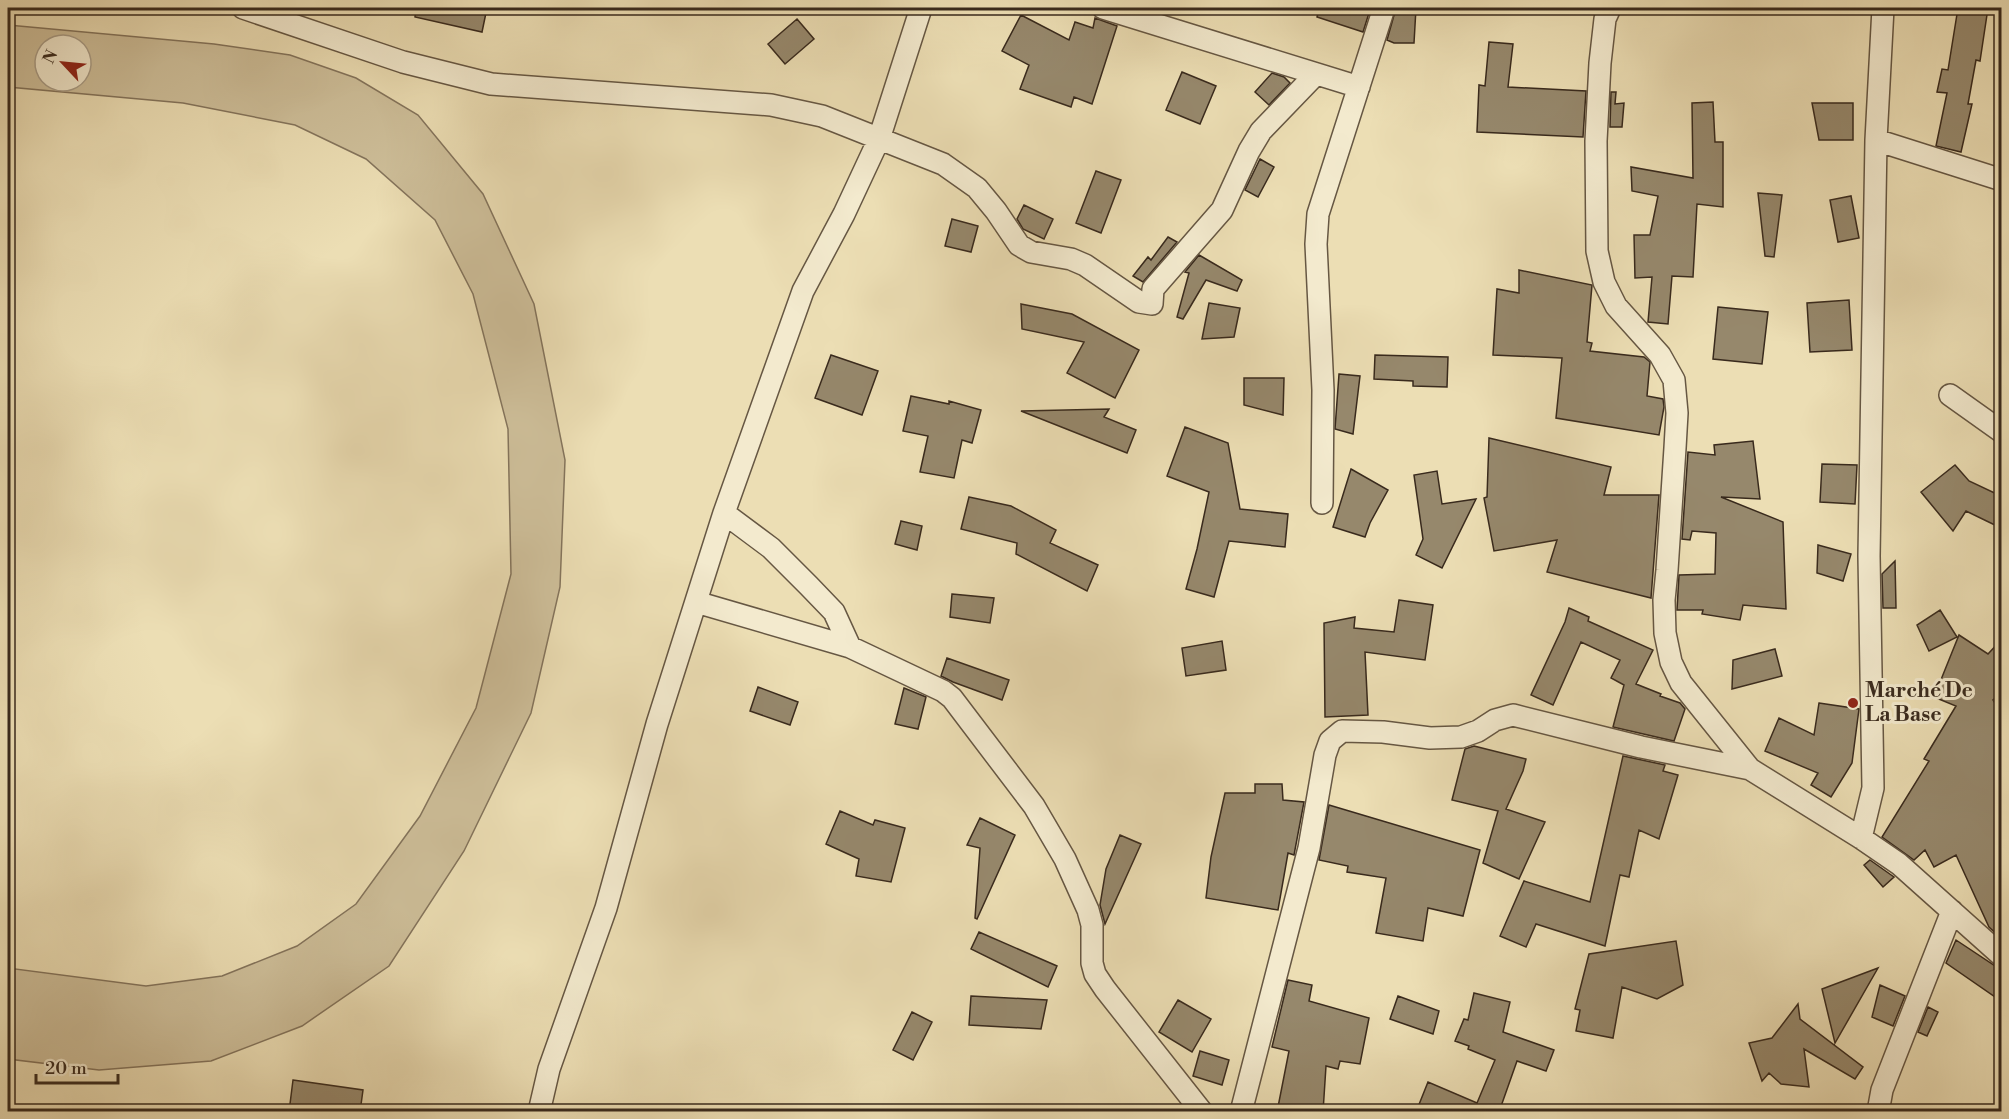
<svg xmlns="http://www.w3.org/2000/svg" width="2009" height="1119" font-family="'Libre Bodoni',serif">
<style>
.green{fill:#cebf9a;stroke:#84745c;stroke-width:1.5;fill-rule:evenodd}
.building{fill:#96886c;stroke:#392a1d;stroke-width:1.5}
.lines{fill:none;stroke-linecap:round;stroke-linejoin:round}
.street-casing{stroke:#665743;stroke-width:24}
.street{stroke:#f3eace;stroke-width:21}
.poi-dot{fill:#8f2418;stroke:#f3eace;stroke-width:2}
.labels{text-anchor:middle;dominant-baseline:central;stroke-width:6;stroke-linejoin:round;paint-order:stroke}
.poi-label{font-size:21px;font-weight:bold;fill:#392a1d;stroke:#f3eace;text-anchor:start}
</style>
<rect width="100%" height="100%" fill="#ecdeb4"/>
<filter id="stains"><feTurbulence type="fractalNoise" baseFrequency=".00333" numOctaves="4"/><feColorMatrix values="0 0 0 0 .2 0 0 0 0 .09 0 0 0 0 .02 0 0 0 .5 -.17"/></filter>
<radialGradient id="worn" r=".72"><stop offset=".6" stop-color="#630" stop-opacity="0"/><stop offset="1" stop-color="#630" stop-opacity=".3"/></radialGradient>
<path class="green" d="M8,25L214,44L290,55L356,78L418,115L483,194L534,304L565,460L560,587L531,713L464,851L389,966L302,1026L211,1061L99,1070L8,1059V968L146,986L222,976L297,946L356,904L420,816L476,708L511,574L508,429L473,294L435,220L366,159L295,125L183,103L8,87ZM45,45H81V81H45Z"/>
<path class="building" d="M416,8H487L482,32L415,17Z
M1319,8H1353L1369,13L1363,32L1317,17Z
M1396,8H1416L1414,43H1394L1387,40Z
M1958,8H1988L1980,61L1976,60L1968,104H1972L1961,152L1936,146L1947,93L1937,92L1942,69L1948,70Z
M1021,15L1069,40L1075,22L1093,28L1095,18L1117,26L1092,104L1074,97L1071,107L1020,89L1029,65L1002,51Z
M797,19L814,39L785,64L768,44Z
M1489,42L1513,44L1508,87L1586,91L1583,137L1477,132L1479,85L1485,86Z
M1182,72L1216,86L1200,124L1166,110Z
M1272,73L1284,77L1290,83L1269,105L1255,92Z
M1611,92H1616L1615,104L1624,103L1622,127H1610Z
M1713,102L1715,142H1723V207L1697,204L1693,277L1672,276L1668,324L1648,322L1652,277L1635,278L1634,235H1650L1658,196L1632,191L1631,167L1693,178L1692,103Z
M1812,103H1853V140H1819Z
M1260,159L1274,167L1258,197L1245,190Z
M1096,171L1121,180L1101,233L1076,223Z
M1758,193L1782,195L1774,257L1765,256Z
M1851,196L1859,238L1838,242L1830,200Z
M1024,205L1053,219L1044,239L1023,229L1017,219Z
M952,219L978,226L971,252L945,246Z
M1168,237L1177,242L1143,282L1133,276L1148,257L1151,260Z
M1199,255L1242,280L1237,291L1206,280L1183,319L1177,317L1189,273L1185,272Z
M1519,270L1592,285L1587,342L1592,343L1590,351L1644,357L1650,362L1647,396L1663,399L1664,407L1659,435L1556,418L1562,358L1493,355L1497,289L1519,293Z
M1849,300L1852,350L1810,352L1807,303Z
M1209,303L1240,308L1234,337L1202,339Z
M1021,304L1072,314L1139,350L1115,398L1067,373L1084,342L1022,329Z
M1718,307L1768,312L1762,364L1713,359Z
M831,355L878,371L862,415L815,398Z
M1375,355L1448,357L1447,387L1413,386V381L1374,379Z
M1339,374L1360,376L1353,434L1335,429Z
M1244,378H1284L1283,415L1244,405Z
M911,396L949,404V401L981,410L972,443L962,440L954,478L920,472L928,436L903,431Z
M1109,409L1104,417L1136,430L1127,453L1021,411Z
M1185,427L1228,443L1240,509L1288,514L1285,547L1229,541L1214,597L1186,589L1197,549L1209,492L1167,476Z
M1489,438L1611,467L1604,495H1659L1651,598L1547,572L1557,540L1494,551L1484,498L1487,497Z
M1753,441L1760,499L1721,497L1783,522L1786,609L1743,605L1740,620L1702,614L1703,610H1677L1679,575L1715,574L1716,533L1692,531L1690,540L1682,539L1688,452L1715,455L1714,445Z
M1822,464L1857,465L1855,504L1820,502Z
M1955,465L1969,481L2001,496V528L1966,511L1953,531L1921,492Z
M1351,469L1388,490L1370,523L1365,537L1333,527Z
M1437,471L1442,504L1476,499L1442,568L1416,555L1423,539L1414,475Z
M969,497L1011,506L1056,530L1050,543L1098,565L1087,591L1016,554L1017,543L961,529Z
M901,521L922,526L917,550L895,544Z
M1818,545L1851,554L1843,581L1817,573Z
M1895,561L1896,608H1883L1882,574Z
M952,594L994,598L990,623L950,617Z
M1399,600L1433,605L1425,660L1365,652L1368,715L1325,717L1324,623L1355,617L1354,628L1394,632Z
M1569,608L1589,617L1588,621L1653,650L1636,684L1661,694L1660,696L1680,703L1685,709L1674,741L1613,727L1624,685L1611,678L1620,660L1581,642L1553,705L1531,695L1565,622Z
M1940,610L1957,637L1929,651L1917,625Z
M1959,635L1988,654L2001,640V693L1993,700L2001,713V938L1989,927L1956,855L1934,867L1925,850L1914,860L1882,837L1929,761L1924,759L1956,706L1934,697Z
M1222,641L1226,670L1186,676L1182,648Z
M1775,649L1782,676L1732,689L1733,660Z
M947,658L1009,680L1002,700L953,682L941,676Z
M758,687L798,702L790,725L750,711Z
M904,688L926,697L918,729L895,724Z
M1819,703L1859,709L1852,763L1831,797L1811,785L1818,773L1765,751L1779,718L1814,735Z
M1474,746L1526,759L1523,771L1506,809L1545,822L1519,879L1483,863L1498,811L1452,800L1465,749Z
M1623,756L1665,765L1663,771L1678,775L1659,839L1639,830L1629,877L1620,875L1605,946L1536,924L1526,947L1500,936L1524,881L1590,902Z
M1255,784H1282L1283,800L1304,802L1294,855L1288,853L1278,910L1206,898L1211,857L1225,793H1255Z
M1329,805L1480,850L1463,916L1428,908L1423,941L1376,933L1386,878L1347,872L1348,866L1319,860Z
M840,811L873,825L875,820L905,828L891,882L856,876L859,859L826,844Z
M980,818L1015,835L977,919L975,918L980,848L967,845Z
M1120,835L1141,844L1105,924L1100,905L1106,869Z
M1870,860L1894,877L1883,887L1864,865Z
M979,932L1057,966L1048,987L971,949Z
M1956,940L2001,970V1001L1946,963Z
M1676,941L1683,985L1657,999L1622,987L1613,1038L1576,1031L1580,1010L1575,1009L1589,954Z
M1878,968L1835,1043L1822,989Z
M1288,980L1312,985L1309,1001L1369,1018L1360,1064L1340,1061L1338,1069L1326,1066L1323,1112H1277L1289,1051L1272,1047Z
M1880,985L1905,996L1893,1026L1872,1017Z
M1474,993L1510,1002L1503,1032L1554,1050L1546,1071L1517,1061L1499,1112H1416L1428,1082L1477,1103L1495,1060L1468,1049L1469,1046L1455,1041L1464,1019L1468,1020Z
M971,996L1047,1000L1041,1029L969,1025Z
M1398,996L1439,1011L1433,1034L1390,1019Z
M1178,1000L1211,1019L1192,1052L1159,1032Z
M1798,1004L1800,1019L1863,1067L1855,1079L1804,1049L1809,1087L1781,1084L1769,1073L1762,1081L1749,1043L1772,1038Z
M1928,1007L1938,1012L1927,1036L1918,1032Z
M912,1012L932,1022L913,1060L893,1050Z
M1200,1051L1229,1060L1222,1085L1193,1076Z
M293,1080L363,1090L360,1112H289Z"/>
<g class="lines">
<defs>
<path id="street" d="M243,8L403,62L491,84L771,105L822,116L943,164L977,188L996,211L1019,245L1031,252L1071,259L1085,265L1139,302L1152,304L1153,289L1222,210L1249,151L1261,131L1316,74
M1103,8L1359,87
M1610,8L1605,19L1600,63L1596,141L1597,251L1604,282L1616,306L1660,355L1674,380L1677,413L1675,448L1667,570L1664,600L1665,633L1671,662L1681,683L1750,769L1861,838L1899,864L2002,956
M1876,140L2002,180
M1950,395L2002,432
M1322,503L1323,390L1316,244L1318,214L1384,8
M724,513L771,548L809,586L834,612L850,647
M696,602L850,647L943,691L952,698L1034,806L1065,859L1088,910L1092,925V963L1095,974L1105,989L1202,1112
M1861,838L1873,788L1869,556L1876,140L1883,8
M539,1112L549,1069L606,908L657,724L724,513L803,291L844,214L879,139L921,8
M1241,1112L1309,848L1325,755L1330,741L1342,731L1383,732L1430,738L1461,737L1478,731L1495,720L1513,715L1641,747L1750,769
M1878,1112L1882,1090L1952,911"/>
</defs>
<use href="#street" class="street-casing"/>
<use href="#street" class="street"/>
</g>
<circle class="poi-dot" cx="1853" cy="703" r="6"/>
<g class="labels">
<g class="poi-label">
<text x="1865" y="691">Marché De<tspan x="1865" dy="24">La Base</tspan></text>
</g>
</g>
<rect width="2009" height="1119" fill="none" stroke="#ecdeb4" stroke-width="30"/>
<rect x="9" y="9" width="1991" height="1101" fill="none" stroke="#392a1d" stroke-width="3"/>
<rect x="15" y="15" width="1979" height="1089" fill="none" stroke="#392a1d" stroke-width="1.5"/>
<g transform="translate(63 63) rotate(296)"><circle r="28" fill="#f3eace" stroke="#a99d87" stroke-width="1.5"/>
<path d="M0-4.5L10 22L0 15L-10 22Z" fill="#8f2418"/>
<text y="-9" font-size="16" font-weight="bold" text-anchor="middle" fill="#392a1d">N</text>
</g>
<path d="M36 1074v9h82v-9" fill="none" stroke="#392a1d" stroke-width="3"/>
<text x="45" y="1074" font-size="18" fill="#392a1d" stroke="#f3eace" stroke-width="4.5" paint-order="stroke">20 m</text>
<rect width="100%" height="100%" filter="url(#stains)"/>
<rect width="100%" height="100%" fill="url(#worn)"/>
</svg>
